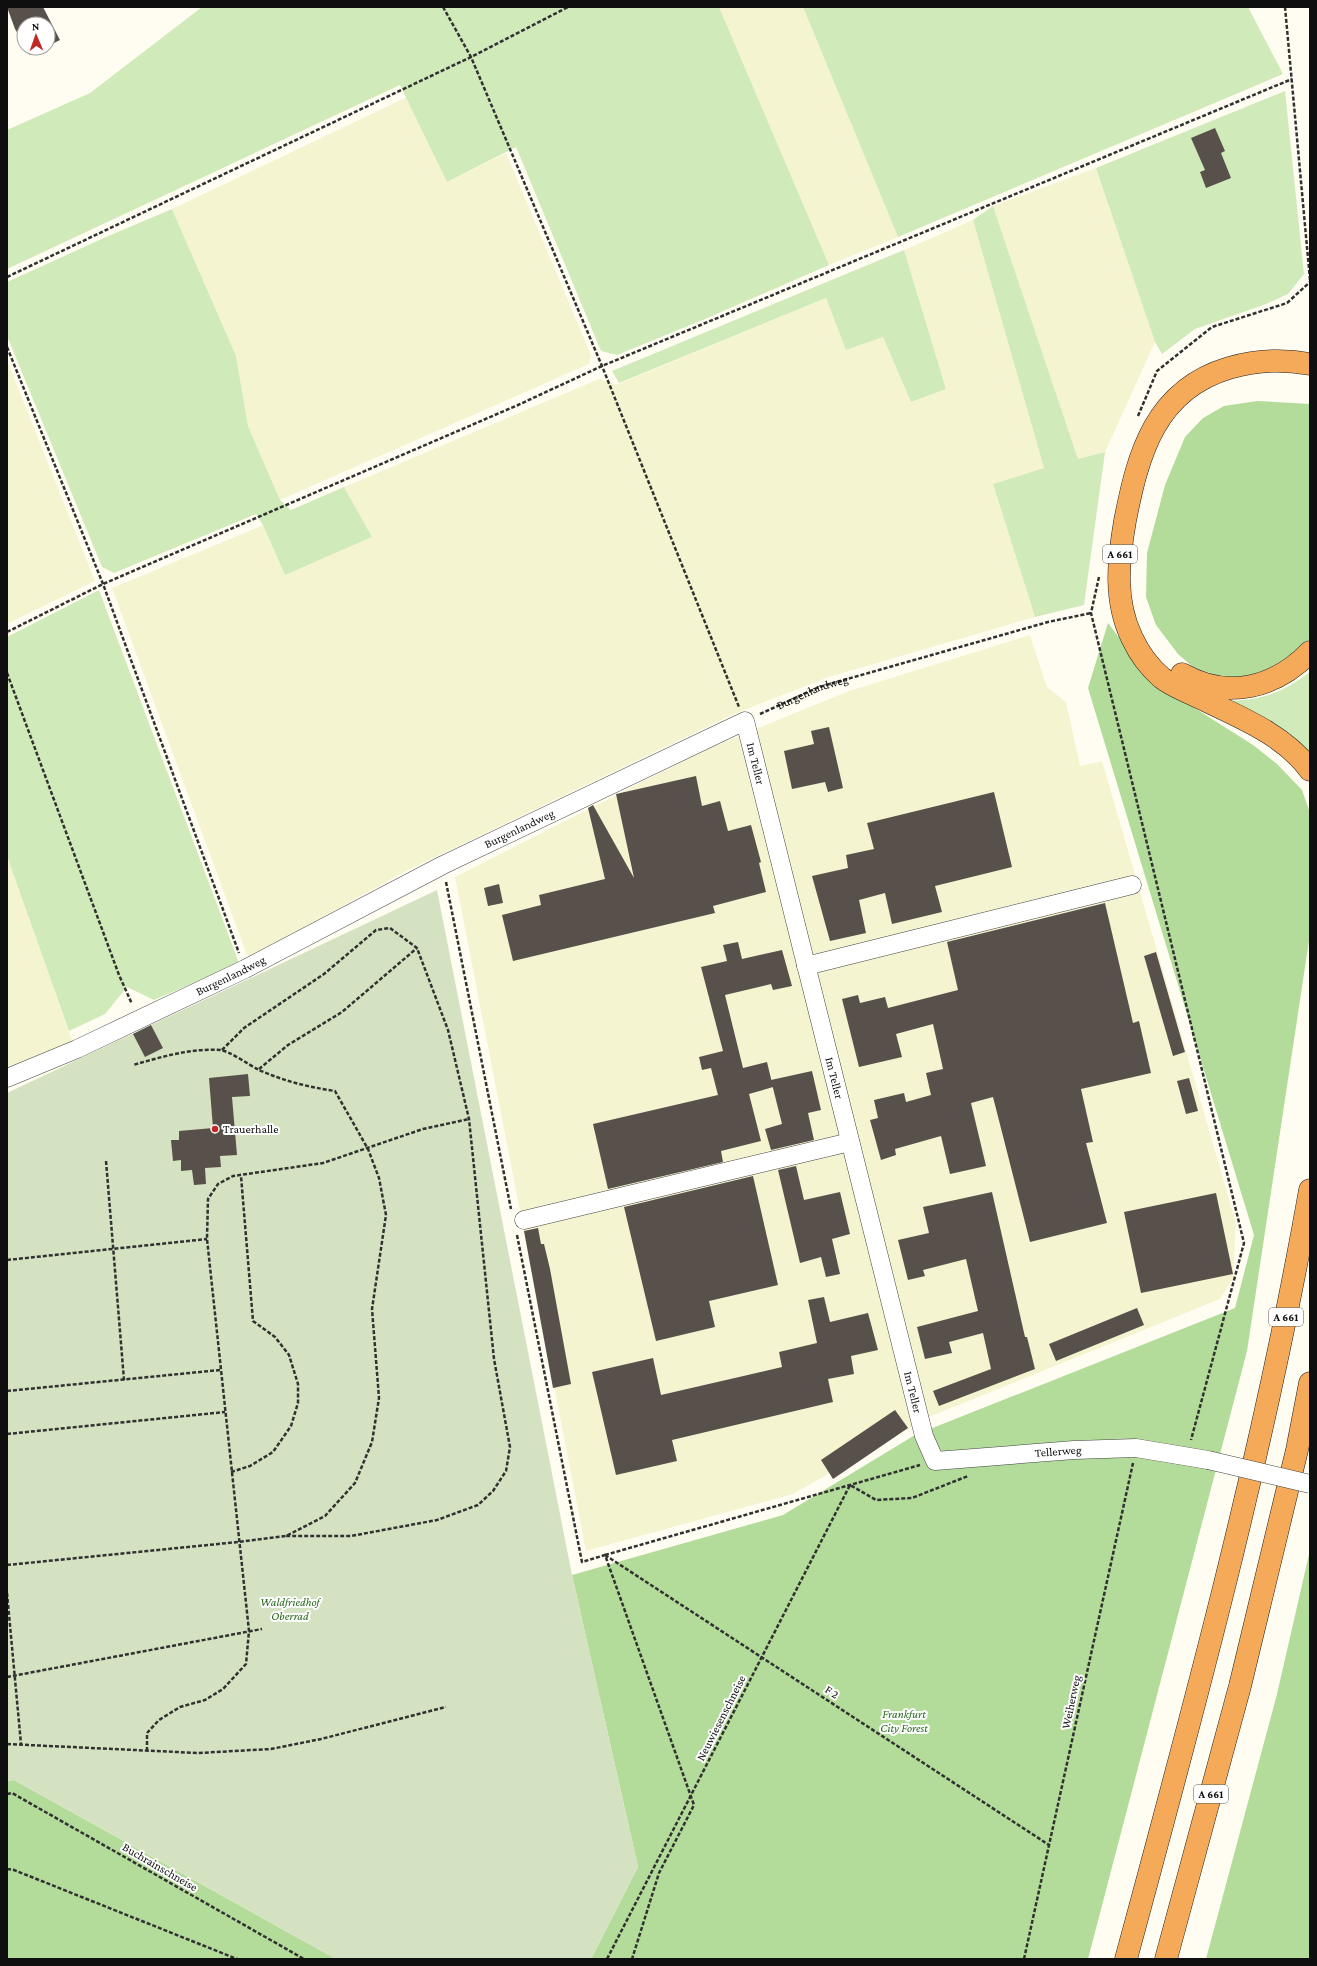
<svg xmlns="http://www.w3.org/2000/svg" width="1317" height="1966" font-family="'Crimson Pro',serif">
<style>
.farmland{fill:#f5f4d1}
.green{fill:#d0eaba}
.forest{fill:#b3db99}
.cemetery{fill:#d5e2c1}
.building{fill:#58514b}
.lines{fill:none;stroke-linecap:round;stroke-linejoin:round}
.minor-casing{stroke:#424242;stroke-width:19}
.highway-casing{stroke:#202020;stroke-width:23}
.path{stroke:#313131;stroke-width:2.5;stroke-dasharray:4 2;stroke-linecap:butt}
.minor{stroke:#fff;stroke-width:18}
.highway{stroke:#f5aa59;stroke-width:22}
.minor-bridge-casing{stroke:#424242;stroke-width:19;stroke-linecap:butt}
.minor-bridge{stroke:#fff;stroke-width:18}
.poi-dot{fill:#c12725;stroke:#fff;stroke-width:1.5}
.labels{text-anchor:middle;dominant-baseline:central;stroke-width:4;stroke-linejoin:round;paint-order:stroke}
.shield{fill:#fff;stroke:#575757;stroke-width:1}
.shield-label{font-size:11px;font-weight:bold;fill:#0f0f0f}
.street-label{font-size:12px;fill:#0f0f0f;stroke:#fff}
.poi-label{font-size:12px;fill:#0f0f0f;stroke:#fff;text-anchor:start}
.park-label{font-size:12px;font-style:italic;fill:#29681e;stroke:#fff}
</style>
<rect width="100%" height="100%" fill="#fffdf1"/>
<path class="farmland" d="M719,7H803L898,237L829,265Z
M407,97L447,182L506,153L591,355L589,364L280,500L248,426L236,356L172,209Z
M1096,168L1155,342L1105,452L1078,459L993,206Z
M973,220L1044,468L993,484L1035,617L829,677L734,714L404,872L248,958L112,588L263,525L285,575L372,537L344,487L599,379L616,385L826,298L846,350L883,337L911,402L946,389L904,250Z
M7,360L95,581L7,624Z
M1030,635L1047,687L1066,702L1080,766L1102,761L1236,1223L1233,1278L1220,1299L929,1417L793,1494L586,1551L455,877L707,749L849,691Z
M7,856L74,1046L7,1071Z"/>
<path class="green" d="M202,7H719L829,265L705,319L617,355L601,351L516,147L447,182L400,85L7,269V130L90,93Z
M803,7H1248L1283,74L898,237Z
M1285,91L1304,274L1288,294L1266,304L1195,329L1162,354L1155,342L1096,168Z
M993,206L1078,459L1105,452L1084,605L1035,617L993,484L1044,468L973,220Z
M172,209L236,356L248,426L280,500L291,510L344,487L372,537L285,575L263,525L256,514L114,573L102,567L7,336V282L106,237Z
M904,250L946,389L911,402L883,337L846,350L826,298L619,383L612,371Z
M99,590L239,963L154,1000L127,987L105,1014L69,1031L7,856V637Z
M1310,672V759L1230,701C1264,699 1282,693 1310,672Z"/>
<path class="forest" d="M1257,401L1310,404V637L1304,649L1284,666L1256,675L1227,678L1194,668L1178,654L1156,625L1146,597L1147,553L1165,485L1185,437L1203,418L1224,406Z
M1108,623L1152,681L1253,745L1277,764L1302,790L1310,813V934L1247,1351L1088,1959H591L638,1867L572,1575L783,1515L915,1435L1235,1308L1254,1235L1088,688Z
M1310,1550V1959H1206L1277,1694Z
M14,1780L336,1959H7V1781Z"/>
<path class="cemetery" d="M437,890L572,1575L638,1867L591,1959H336L14,1780L7,1781V1093Z"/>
<path class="building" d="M7,7H43L60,40L48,46V24H24V43L15,29Z
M26,48H44L30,55Z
M1215,128L1225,151L1221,153L1231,178L1206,188L1200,172L1205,170L1191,138Z
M829,727L843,788L828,792L825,782L792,789L784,751L814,744L811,731Z
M696,776L702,806L720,801L728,831L751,825L761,862L759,863L766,892L713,906L715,913L513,961L502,915L541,905L539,895L605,879L588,808L593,805L634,878L616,794Z
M994,792L1012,867L935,886L942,912L892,924L885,893L859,900L866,933L830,941L812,876L848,868L846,855L874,849L867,823Z
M499,884L503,903L488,906L484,888Z
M1105,903L1133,1023L1139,1021L1151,1073L1081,1089L1093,1142L1086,1143L1107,1223L1030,1242L993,1097L971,1103L986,1166L950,1174L941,1136L895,1149L896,1155L881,1160L870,1120L878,1118L874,1100L904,1093L906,1102L931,1095L926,1073L943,1069L933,1024L896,1034L902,1057L859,1067L842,999L858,995L860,1003L885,997L888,1008L958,990L947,942Z
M738,942L742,959L782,950L792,986L773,990L771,984L725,995L743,1068L767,1062L773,1087L749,1094L761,1141L721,1151L723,1162L608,1189L593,1124L718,1095L711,1068L702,1070L699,1057L723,1051L701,967L727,961L723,945Z
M1156,952L1185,1052L1173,1056L1144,956Z
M151,1025L163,1048L145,1057L133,1034Z
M812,1071L821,1110L808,1113L814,1140L771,1150L765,1129L782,1124L771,1080Z
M248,1074L250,1096L232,1097L237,1155L220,1156L221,1167L205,1168L206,1184L194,1185L192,1170L181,1171V1160L173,1161L171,1140H179V1131L213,1128L209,1078Z
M1189,1078L1198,1111L1186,1114L1177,1081Z
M796,1166L804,1200L840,1192L850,1234L832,1239L840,1274L826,1277L821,1257L800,1263L778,1170Z
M753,1176L778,1285L709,1301L715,1327L656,1341L624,1207Z
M992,1192L1025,1337H1027L1035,1369L939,1406L933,1391L991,1369L983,1333L949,1342L952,1353L925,1359L917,1327L978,1311L966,1259L923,1270L925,1276L908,1280L898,1240L929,1233L923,1207Z
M1216,1193L1233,1274L1141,1293L1124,1212Z
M538,1228L541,1244H544L550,1269L571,1384L553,1388L524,1231Z
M824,1297L830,1322L868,1313L878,1350L851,1356L854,1374L828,1379L833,1402L672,1440L677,1461L616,1475L592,1372L653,1358L661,1395L782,1367L779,1352L817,1343L808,1300Z
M1137,1308L1144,1325L1056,1361L1049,1344Z
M895,1410L908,1428L833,1479L821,1460Z"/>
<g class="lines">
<defs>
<g id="minor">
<path d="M806,966L1132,885"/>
<path id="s2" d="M7,1078L77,1049L245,969L443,865L745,721L924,1436L935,1461L1074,1450L1136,1448L1208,1460"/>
<path d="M524,1220L850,1142"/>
</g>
<path id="highway" d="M1310,364C1283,359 1256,360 1229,368C1155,390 1138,454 1125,521C1118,561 1114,601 1132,638C1139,653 1149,667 1162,678C1172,686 1186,691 1198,697C1237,716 1284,734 1310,770
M1182,674C1228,700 1275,688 1310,652
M1126,1959C1195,1705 1264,1450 1310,1190
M1166,1959L1240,1686L1297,1450L1310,1383"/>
</defs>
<use href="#minor" class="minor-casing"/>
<use href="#highway" class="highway-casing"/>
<g class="path">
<path d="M443,7L471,57L602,366L739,707"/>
<path d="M1285,7L1310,280"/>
<path d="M7,277L471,57L568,7"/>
<path d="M7,347L103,584L239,953"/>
<path d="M1138,416L1157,371L1212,327L1287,303L1310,282"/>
<path d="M1099,577L1091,613L1244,1243L1191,1440"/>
<path d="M7,632L103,584L518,405L602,366L1292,79"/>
<path d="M7,673L119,975L132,1004"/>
<path id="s1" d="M760,714L819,687L1048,622L1091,613"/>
<path d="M446,882L511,1209"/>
<path d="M222,1050L244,1028L324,974L376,930L390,928L417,948L448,1030L469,1119L494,1359L510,1447L506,1471L493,1491L478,1505L437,1520L351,1536H286"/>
<path d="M259,1069L288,1045L342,1012L417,948"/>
<path d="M106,1161L124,1380"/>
<path d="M517,1235L582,1562L605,1555L694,1805L659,1873L632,1959"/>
<path d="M7,1260L207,1239"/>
<path d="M7,1391L220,1370"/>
<path d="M7,1434L225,1412"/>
<path d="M231,1472L250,1466L273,1452L291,1426L298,1403V1384L289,1355L275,1337L253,1321L241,1176"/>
<path d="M605,1555L1049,1845"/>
<path d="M605,1555L920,1465"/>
<path d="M7,1565L238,1542L286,1536L325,1516L355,1483L372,1442L379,1398L372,1309L386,1215L379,1178L368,1149L335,1091C308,1087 284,1081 259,1070C249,1065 230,1051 220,1050C191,1048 161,1057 133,1065"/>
<path d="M7,1593L21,1744"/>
<path d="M7,1677L262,1629"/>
<path d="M7,1744L198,1753L271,1749L321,1739L446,1707"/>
<path d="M147,1751V1733L159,1720L180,1707L205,1700L223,1689L246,1664L249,1631L207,1239L208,1199L218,1184L233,1176L323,1163L423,1129L469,1119"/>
<path d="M7,1794L12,1793L304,1959"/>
<path d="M7,1869L14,1870L237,1959"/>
<path d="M607,1959L850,1485L876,1500L912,1498L968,1476"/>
<path d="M1024,1959L1133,1463"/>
</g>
<use href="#minor" class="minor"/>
<use href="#highway" class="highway"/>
<defs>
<path id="minor-bridge" d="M1208,1460L1310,1484"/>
</defs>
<use href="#minor-bridge" class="minor-bridge-casing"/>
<use href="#minor-bridge" class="minor-bridge"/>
</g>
<circle class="poi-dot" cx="215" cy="1129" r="4"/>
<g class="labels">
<g class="shield">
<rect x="1103" y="545" width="34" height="18" rx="3"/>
<rect x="1269" y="1308" width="34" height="18" rx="3"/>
<rect x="1194" y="1785" width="34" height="18" rx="3"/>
</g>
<g class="shield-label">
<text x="1120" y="554">A 661</text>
<text x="1286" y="1317">A 661</text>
<text x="1211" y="1794">A 661</text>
</g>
<g class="street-label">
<text stroke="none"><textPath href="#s1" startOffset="57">Burgenlandweg</textPath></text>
<text stroke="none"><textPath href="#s2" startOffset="864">Im Teller</textPath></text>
<text stroke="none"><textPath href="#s2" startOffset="570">Burgenlandweg</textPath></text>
<text stroke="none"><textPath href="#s2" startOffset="246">Burgenlandweg</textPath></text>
<text stroke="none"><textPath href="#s2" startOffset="1188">Im Teller</textPath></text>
<text stroke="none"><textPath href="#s2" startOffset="1512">Im Teller</textPath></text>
<text stroke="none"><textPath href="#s2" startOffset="1708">Tellerweg</textPath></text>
<text transform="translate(832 1692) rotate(33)">F 2</text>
<text transform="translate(1071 1702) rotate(-78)">Weiherweg</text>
<text transform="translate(721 1718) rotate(-63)">Neuwiesenschneise</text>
<text transform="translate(160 1867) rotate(30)">Buchrainschneise</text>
</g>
<g class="poi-label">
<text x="223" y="1129">Trauerhalle</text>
</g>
<g class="park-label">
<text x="290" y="1602">Waldfriedhof<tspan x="290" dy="14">Oberrad</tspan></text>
<text x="904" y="1714">Frankfurt<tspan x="904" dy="14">City Forest</tspan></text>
</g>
</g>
<rect width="1317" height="1966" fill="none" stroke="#0f0f0f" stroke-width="16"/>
<g transform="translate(36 36) rotate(358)"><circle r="19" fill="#ffffff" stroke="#9f9f9f"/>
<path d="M0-3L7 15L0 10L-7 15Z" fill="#c12725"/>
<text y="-6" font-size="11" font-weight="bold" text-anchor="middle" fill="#0f0f0f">N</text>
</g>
</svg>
